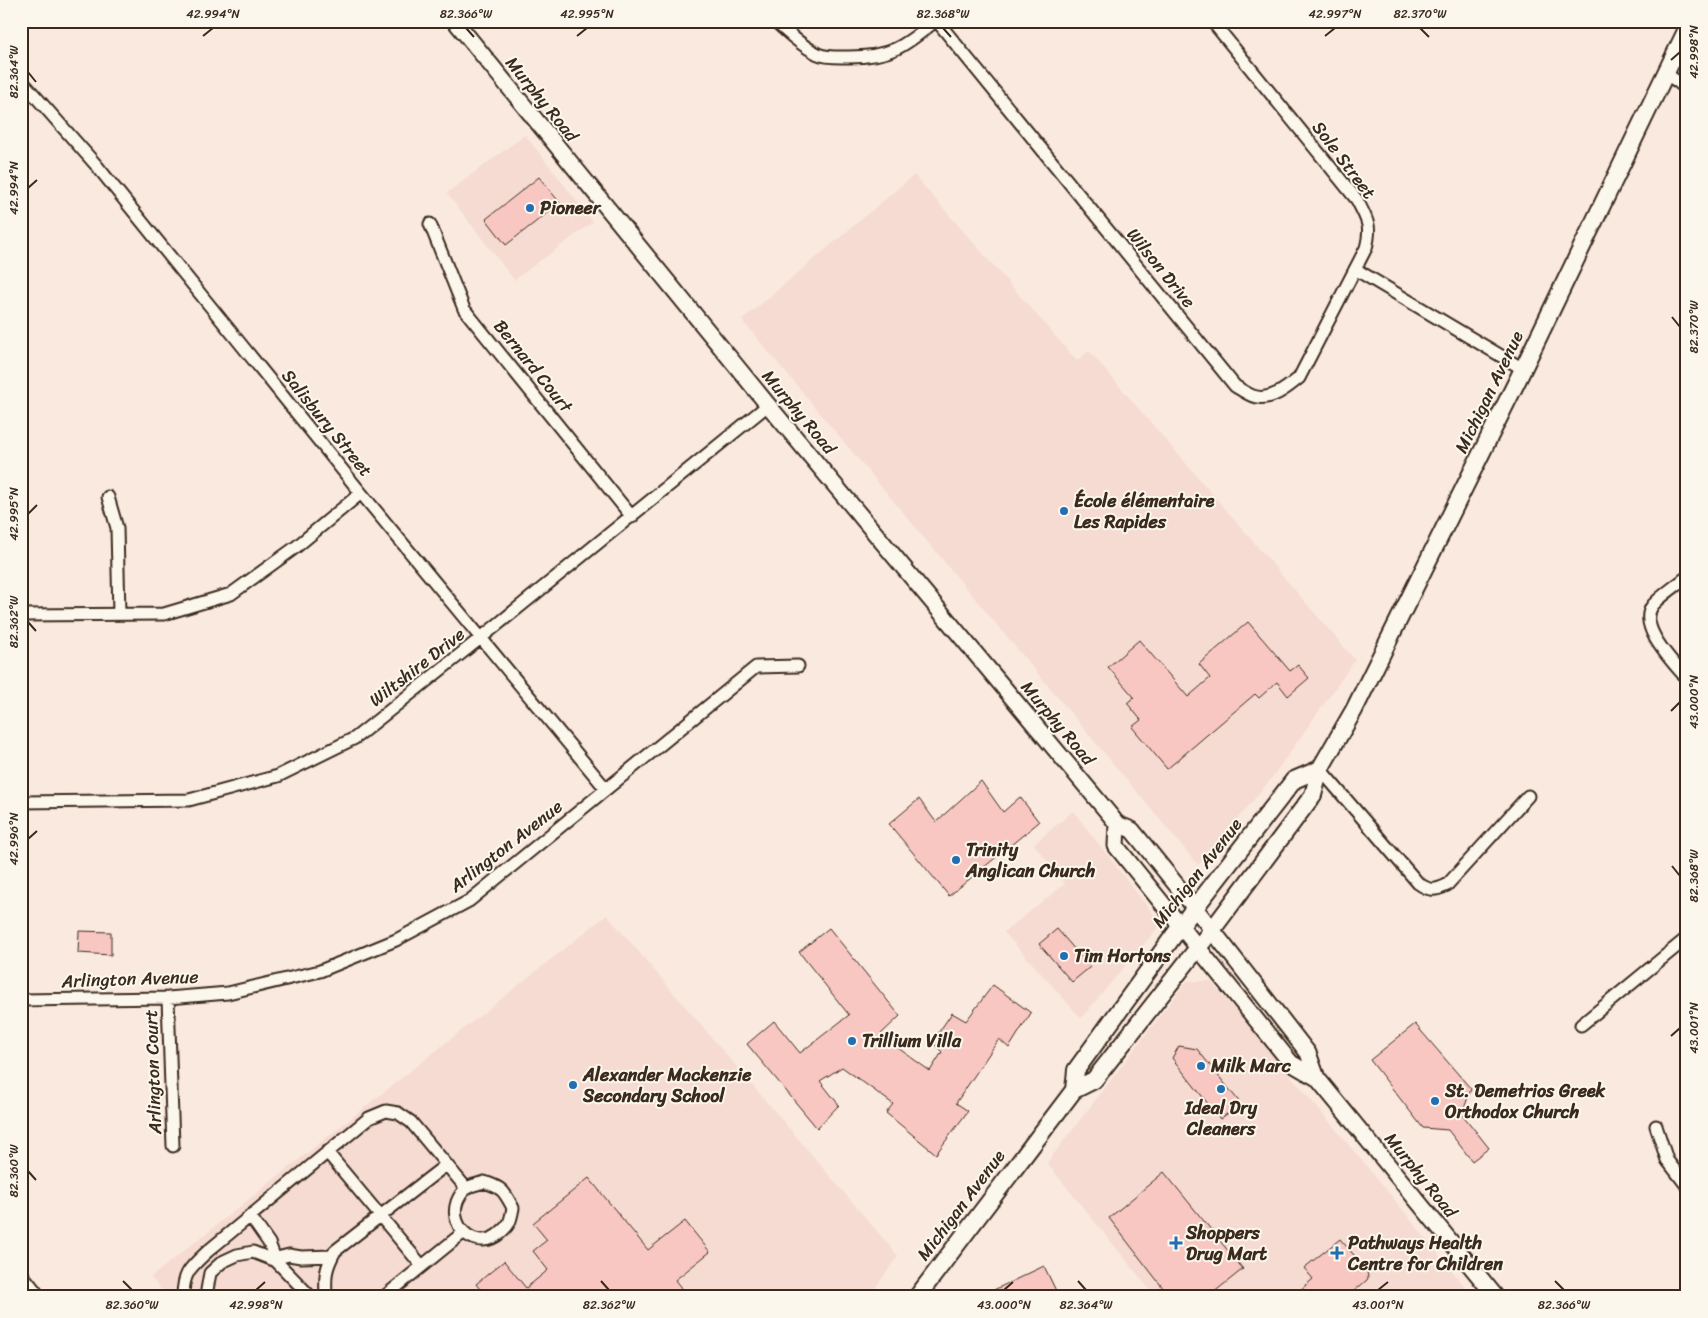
<svg xmlns="http://www.w3.org/2000/svg" width="1708" height="1318" font-family="Sriracha,sans-serif">
<style>
.built{fill:#f5dbd2}
.building{fill:#f8c7c2;stroke:#3b2a1e}
.lines{fill:none;stroke-linecap:round;stroke-linejoin:round}
.minor-casing{stroke:#3b2a1e;stroke-width:15}
.tertiary-casing{stroke:#3b2a1e;stroke-width:19}
.secondary-casing{stroke:#3b2a1e;stroke-width:20}
.minor{stroke:#fbf7ec;stroke-width:11}
.tertiary{stroke:#fbf7ec;stroke-width:15}
.secondary{stroke:#fbf7ec;stroke-width:16}
.ticks{fill:none;stroke:#3b2a1e;stroke-width:2}
.poi-dot{fill:#1f6fb2;stroke:#fbf7ec;stroke-width:2}
.labels{text-anchor:middle;dominant-baseline:central;stroke-width:4;stroke-linejoin:round;paint-order:stroke}
.street-label{font-size:18px;fill:#3b2a1e;stroke:#fbf7ec}
.poi-label{font-size:18px;font-weight:bold;fill:#3b2a1e;stroke:#fbf7ec;text-anchor:start}
.neatline{fill:none;stroke:#3b2a1e;stroke-width:2}
.ticks-label{font-size:12px;text-anchor:middle;fill:#3b2a1e}
</style>
<rect width="100%" height="100%" fill="#fae9df"/>
<filter id="ink" filterUnits="userSpaceOnUse"><feTurbulence type="fractalNoise" baseFrequency=".02" numOctaves="2"/><feDisplacementMap in="SourceGraphic" scale="10" xChannelSelector="R" yChannelSelector="G"/><feConvolveMatrix kernelMatrix="1 2 1 2 8 2 1 2 1" color-interpolation-filters="sRGB"/></filter>
<g filter="url(#ink)">
<path class="built" d="M525,135L593,222L514,280L447,193Z
M914,175L1077,361L1089,351L1355,660L1268,783L1198,865L742,320Z
M1073,811L1161,924L1081,1018L1004,932L1065,884L1034,844Z
M607,915L898,1256L869,1297H167L151,1277Z
M1187,981H1211L1384,1187L1473,1297H1156L1047,1163Z"/>
<path class="building" d="M539,177L560,203L506,245L486,219Z
M1248,622L1290,671L1298,665L1309,678L1288,696L1277,682L1259,698L1255,694L1167,769L1132,727L1141,720L1127,703L1134,697L1108,667L1139,640L1188,697L1210,678L1199,664Z
M981,781L1003,812L1020,797L1039,822L949,896L889,824L919,799L936,822Z
M829,928L900,1016L880,1035L930,1071L942,1052L932,1042L952,1013L966,1021L993,985L1031,1013L1009,1048L999,1039L956,1103L968,1111L936,1154L886,1113L893,1104L842,1067L820,1081L839,1105L817,1128L747,1044L774,1021L800,1053L849,1015L799,952Z
M1057,929L1090,967L1072,982L1039,944Z
M79,931L111,932V955L78,953Z
M1415,1024L1471,1089L1462,1114L1489,1148L1472,1161L1448,1130L1423,1128L1370,1060Z
M1179,1046L1197,1049L1241,1104L1220,1119L1172,1058Z
M1164,1172L1243,1269L1208,1297H1170L1109,1218Z
M589,1178L648,1250L685,1221L710,1252L675,1280L688,1297H608L603,1291L595,1297H486L476,1284L504,1261L526,1288L548,1270L533,1251L547,1240L533,1223Z
M1340,1239L1367,1270L1368,1278L1367,1280L1347,1297H1292L1313,1279L1304,1268Z
M1044,1266L1059,1297H979Z"/>
<g class="lines">
<defs>
<path id="minor" d="M775,21C788,33 802,46 818,54C827,58 839,57 849,57C890,57 904,47 935,21
M937,21L1235,386C1240,389 1247,394 1253,396C1270,402 1287,388 1299,378L1366,248C1372,225 1367,220 1357,200L1212,21
M1665,73L1678,82L1687,90
M21,80L97,166L361,493L606,789
M430,224L464,309L632,517
M1355,269L1523,369
M108,497L117,528L119,614
M1687,577C1676,586 1662,595 1653,605C1636,626 1674,663 1687,679
M21,615L164,614L231,594L296,547L361,493
M1320,769L1418,883C1429,891 1435,891 1447,885L1528,796
M21,802L189,800L278,776L355,738L492,629L768,405
M168,998L173,1146
M21,1000L168,998L228,993L320,971L396,940L469,901L756,667L798,666
M1581,1025L1687,938
M1656,1126L1667,1160L1687,1186
M327,1152L422,1266
M484,1182C503,1188 504,1191 513,1208C512,1213 511,1219 509,1223C507,1227 504,1229 501,1232C479,1253 448,1229 457,1202C459,1197 462,1192 466,1189C470,1185 479,1184 484,1182Z
M250,1216L269,1243L276,1261L281,1257L289,1255L301,1257L332,1256
M21,1273L40,1297
M183,1297C183,1272 191,1267 208,1251L369,1118L386,1111L398,1113L411,1122L466,1188
M209,1297L207,1290L210,1273L222,1262L237,1255L253,1252L276,1261L311,1297
M326,1297C325,1276 325,1269 335,1251L446,1165
M384,1297L464,1232"/>
<path id="tertiary" d="M455,21L768,405L1110,815L1117,824L1132,830L1195,908L1308,1053L1317,1078L1496,1297
M1117,824L1116,846L1291,1063L1317,1078"/>
<path id="secondary" d="M1074,1090L1076,1070L1180,927L1294,780L1320,769
M917,1297L1074,1090L1094,1080L1212,930L1313,795L1320,769L1354,710L1523,369L1687,29"/>
</defs>
<use href="#minor" class="minor-casing"/>
<use href="#tertiary" class="tertiary-casing"/>
<use href="#secondary" class="secondary-casing"/>
<use href="#minor" class="minor"/>
<use href="#tertiary" class="tertiary"/>
<use href="#secondary" class="secondary"/>
</g>
</g>
<path class="ticks" d="M466,28L474,37M943,28L951,37M1420,28L1429,37M203,36L213,28M577,36L587,28M1325,36L1335,28M1671,60L1680,52M28,72L36,82M28,188L37,180M1672,317L1680,327M28,514L37,505M28,622L36,631M1671,711L1680,702M28,839L37,831M1672,866L1680,876M1671,1036L1680,1028M28,1171L36,1180M123,1281L132,1290M601,1281L609,1290M1078,1281L1086,1290M1555,1281L1564,1290M256,1290L265,1282M1004,1290L1013,1282M1378,1290L1388,1282"/>
<g class="poi-dot">
<circle cx="530" cy="208" r="5"/>
<circle cx="1064" cy="511" r="5"/>
<circle cx="956" cy="860" r="5"/>
<circle cx="1064" cy="956" r="5"/>
<circle cx="852" cy="1041" r="5"/>
<circle cx="1201" cy="1066" r="5"/>
<circle cx="573" cy="1085" r="5"/>
<circle cx="1221" cy="1089" r="5"/>
<circle cx="1435" cy="1101" r="5"/>
<path d="M1173.5 1235.5h5v5h5v5h-5v5h-5v-5h-5v-5h5z"/>
<path d="M1334.5 1245.5h5v5h5v5h-5v5h-5v-5h-5v-5h5z"/>
</g>
<g class="labels">
<g class="street-label">
<text transform="translate(542 99) rotate(51)">Murphy Road</text>
<text transform="translate(1344 160) rotate(53)">Sole Street</text>
<text transform="translate(1161 268) rotate(51)">Wilson Drive</text>
<text transform="translate(533 366) rotate(51)">Bernard Court</text>
<text transform="translate(1489 392) rotate(-64)">Michigan Avenue</text>
<text transform="translate(799 412) rotate(50)">Murphy Road</text>
<text transform="translate(327 423) rotate(51)">Salisbury Street</text>
<text transform="translate(417 667) rotate(-38)">Wiltshire Drive</text>
<text transform="translate(1058 723) rotate(50)">Murphy Road</text>
<text transform="translate(506 846) rotate(-38)">Arlington Avenue</text>
<text transform="translate(1197 873) rotate(-52)">Michigan Avenue</text>
<text transform="translate(130 979) rotate(-2)">Arlington Avenue</text>
<text transform="translate(153 1072) rotate(-92)">Arlington Court</text>
<text transform="translate(1421 1175) rotate(51)">Murphy Road</text>
<text transform="translate(961 1205) rotate(-53)">Michigan Avenue</text>
</g>
<g class="poi-label">
<text x="540" y="208">Pioneer</text>
<text x="1074" y="501">École élémentaire<tspan x="1074" dy="21">Les Rapides</tspan></text>
<text x="966" y="850">Trinity<tspan x="966" dy="21">Anglican Church</tspan></text>
<text x="1074" y="956">Tim Hortons</text>
<text x="862" y="1041">Trillium Villa</text>
<text x="1211" y="1066">Milk Marc</text>
<text x="583" y="1075">Alexander Mackenzie<tspan x="583" dy="21">Secondary School</tspan></text>
<text x="1445" y="1091">St. Demetrios Greek<tspan x="1445" dy="21">Orthodox Church</tspan></text>
<text x="1221" y="1108" text-anchor="middle">Ideal Dry<tspan x="1221" dy="21">Cleaners</tspan></text>
<text x="1186" y="1233">Shoppers<tspan x="1186" dy="21">Drug Mart</tspan></text>
<text x="1348" y="1243">Pathways Health<tspan x="1348" dy="21">Centre for Children</tspan></text>
</g>
</g>
<rect width="1708" height="1318" fill="none" stroke="#fbf7ec" stroke-width="55"/>
<rect x="28" y="28" width="1652" height="1262" class="neatline"/>
<g class="ticks-label">
<text x="213" y="18">42.994°N</text>
<text x="466" y="18">82.366°W</text>
<text x="587" y="18">42.995°N</text>
<text x="943" y="18">82.368°W</text>
<text x="1335" y="18">42.997°N</text>
<text x="1420" y="18">82.370°W</text>
<text transform="translate(1694 52) rotate(-90)" y="4">42.998°N</text>
<text transform="translate(14 72) rotate(-90)" y="4">82.364°W</text>
<text transform="translate(14 188) rotate(-90)" y="4">42.994°N</text>
<text transform="translate(1694 327) rotate(-90)" y="4">82.370°W</text>
<text transform="translate(14 514) rotate(-90)" y="4">42.995°N</text>
<text transform="translate(14 622) rotate(-90)" y="4">82.362°W</text>
<text transform="translate(1694 702) rotate(-90)" y="4">43.000°N</text>
<text transform="translate(14 839) rotate(-90)" y="4">42.996°N</text>
<text transform="translate(1694 876) rotate(-90)" y="4">82.368°W</text>
<text transform="translate(1694 1028) rotate(-90)" y="4">43.001°N</text>
<text transform="translate(14 1171) rotate(-90)" y="4">82.360°W</text>
<text x="132" y="1309">82.360°W</text>
<text x="256" y="1309">42.998°N</text>
<text x="609" y="1309">82.362°W</text>
<text x="1004" y="1309">43.000°N</text>
<text x="1086" y="1309">82.364°W</text>
<text x="1378" y="1309">43.001°N</text>
<text x="1564" y="1309">82.366°W</text>
</g>
</svg>
